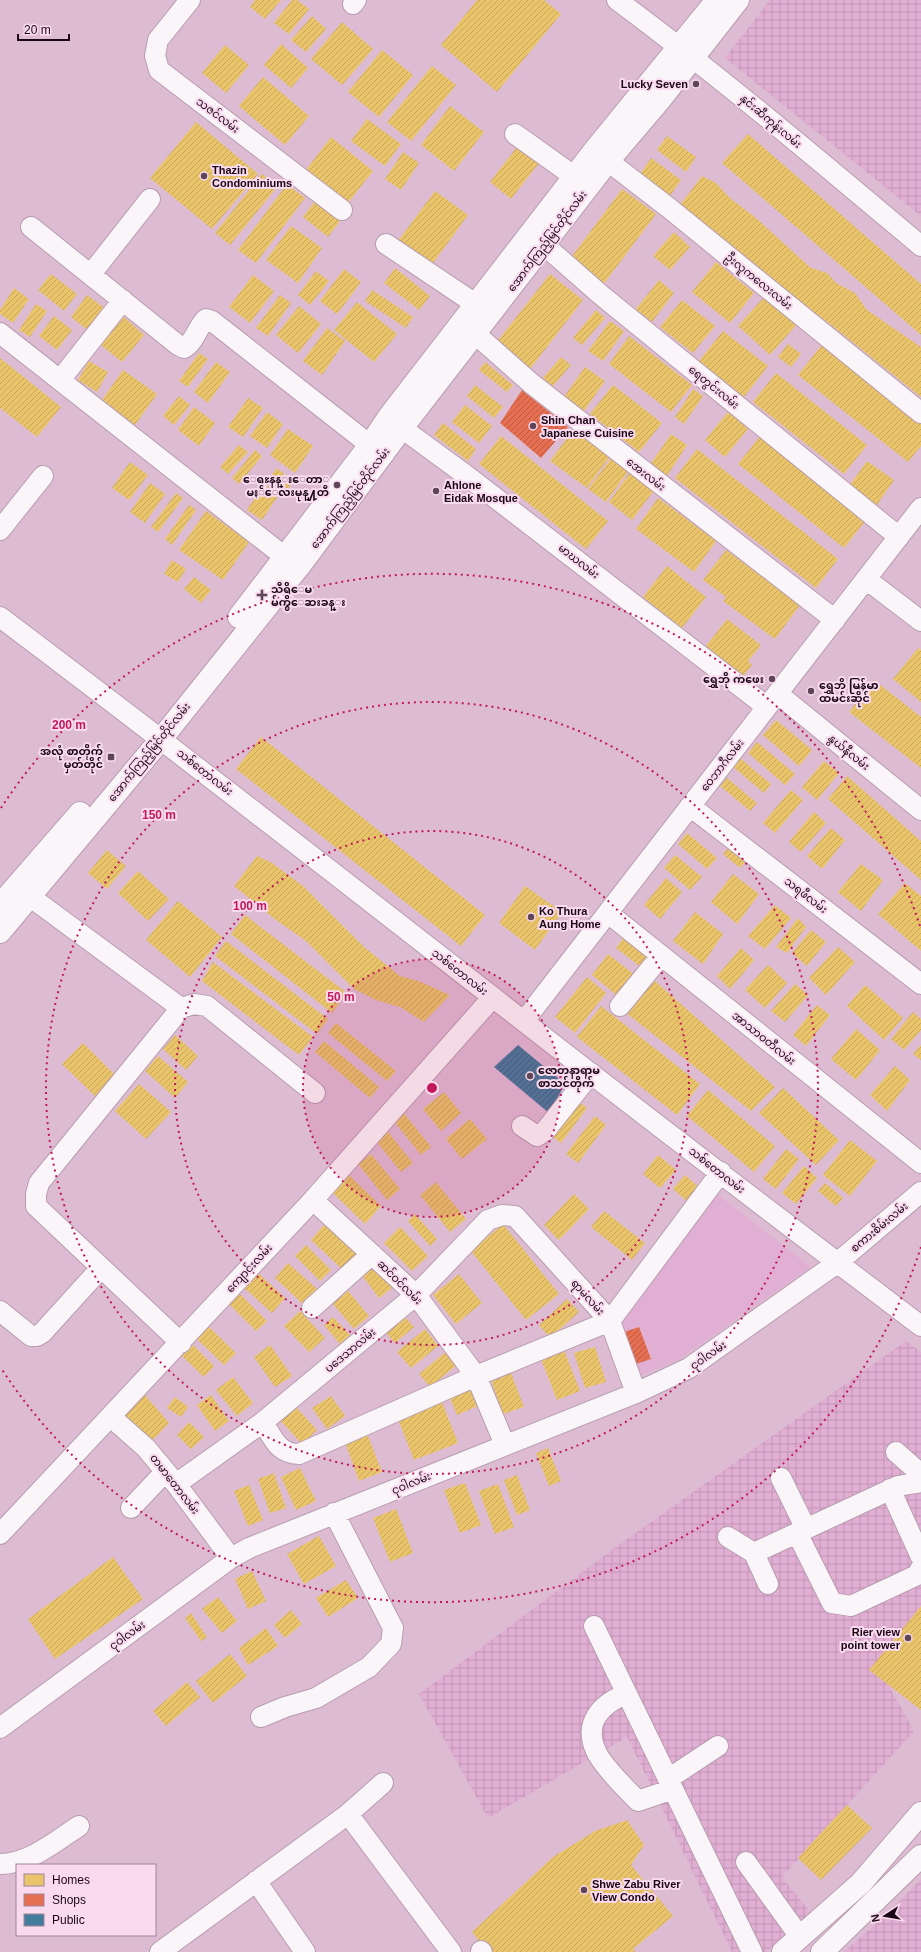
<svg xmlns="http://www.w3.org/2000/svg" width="921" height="1952" font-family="Arial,'Noto Sans Myanmar',sans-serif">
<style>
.built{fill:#e2afd4}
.industrial{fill:url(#industrial-grid)}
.homes{fill:url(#homes-hatch)}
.shops{fill:url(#shops-hatch)}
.public{fill:url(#public-hatch)}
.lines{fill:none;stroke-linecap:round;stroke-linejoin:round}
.minor-casing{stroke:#b79db0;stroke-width:22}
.major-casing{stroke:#b79db0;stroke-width:24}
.minor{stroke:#faf5f8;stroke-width:20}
.major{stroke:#faf5f8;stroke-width:22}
.ring{fill:none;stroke:#c2185b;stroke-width:2;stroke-dasharray:2 4}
.poi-dot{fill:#5e4658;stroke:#f9daef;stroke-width:1.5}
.labels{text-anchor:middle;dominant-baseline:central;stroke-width:4;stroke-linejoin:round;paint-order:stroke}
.poi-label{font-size:11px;font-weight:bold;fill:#1a0615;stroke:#f9daef;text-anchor:start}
.street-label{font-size:11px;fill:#1a0615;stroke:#f9daef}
.centre{fill:#c2185b;stroke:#f9daef;stroke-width:2}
.ring-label{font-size:12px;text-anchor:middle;font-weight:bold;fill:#c2185b;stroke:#f9daef;stroke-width:4;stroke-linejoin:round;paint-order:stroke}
</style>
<defs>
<pattern id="industrial-grid" width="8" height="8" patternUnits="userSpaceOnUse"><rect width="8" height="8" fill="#e2afd4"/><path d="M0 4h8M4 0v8" fill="none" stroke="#c195b5"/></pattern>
<pattern id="homes-hatch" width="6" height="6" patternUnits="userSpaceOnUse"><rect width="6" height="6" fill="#e9c46a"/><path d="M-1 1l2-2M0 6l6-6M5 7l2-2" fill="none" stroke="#c7a75b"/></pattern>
<pattern id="shops-hatch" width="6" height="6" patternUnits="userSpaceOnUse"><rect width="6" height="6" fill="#e76f51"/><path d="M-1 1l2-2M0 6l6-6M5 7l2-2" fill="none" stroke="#ba5942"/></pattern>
<pattern id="public-hatch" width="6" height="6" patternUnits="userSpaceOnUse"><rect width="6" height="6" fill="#457b9d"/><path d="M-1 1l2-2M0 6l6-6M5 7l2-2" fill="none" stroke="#39637f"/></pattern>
</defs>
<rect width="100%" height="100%" fill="#ddbcd3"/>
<path class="built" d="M712,1190L811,1267L678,1360L633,1379L610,1321Z"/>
<path class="industrial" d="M770,0H921V216L725,58Z
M906,1341L921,1352V1645L890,1688L914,1731L782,1877L811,1913L766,1952H732L627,1737L488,1818L419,1694L616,1547Z
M921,1879V1952H844L890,1911Z"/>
<path class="homes" d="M255,0H281L265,19L250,7Z
M292,0H297L309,9L289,34L274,23Z
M477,0H544L561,14L497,92L441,45Z
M312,16L326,29L306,52L291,40Z
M342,22L373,49L342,85L311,59Z
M281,44L308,68L291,88L264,65Z
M225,45L249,65L226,93L202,73Z
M382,50L413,75L379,117L348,92Z
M432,66L456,85L411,141L387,122Z
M263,77L309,116L285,145L239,106Z
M450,106L484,132L454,171L421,145Z
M367,119L401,144L385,166L351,141Z
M196,122L258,174L212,229L150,178Z
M748,134L921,284V335L722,163Z
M667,136L696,157L686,172L657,150Z
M331,137L373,171L348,203L306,170Z
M517,147L539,163L511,199L490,182Z
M403,152L419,163L401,190L385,179Z
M651,158L681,180L669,197L639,176Z
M262,174L277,187L230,245L215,233Z
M702,176L716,183L730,198L756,218L811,268L827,273L836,283L855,293L867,310L921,347V397L830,324L677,209Z
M287,184L305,198L256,263L238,250Z
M622,189L656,214L603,285L570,259Z
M435,191L468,215L431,266L398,241Z
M315,201L340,221L328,237L303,217Z
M291,226L322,248L298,283L266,260Z
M674,232L690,247L670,270L653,256Z
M716,262L754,293L730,323L692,292Z
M395,268L430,296L419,310L384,283Z
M344,269L361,282L337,314L320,301Z
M316,271L329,281L310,305L298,295Z
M51,274L77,294L64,311L38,290Z
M550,274L583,300L530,369L496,343Z
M253,275L274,291L250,323L229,307Z
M659,280L674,293L652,322L636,309Z
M14,288L29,299L13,323L0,314V310Z
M372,290L413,317L406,328L365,301Z
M87,295L107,310L90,332L71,317Z
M280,295L291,303L268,336L256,328Z
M766,295L798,323L770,355L738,326Z
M682,300L715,326L693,353L660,327Z
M357,302L397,334L374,362L334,330Z
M36,304L47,311L30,337L19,330Z
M299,306L321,324L298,353L276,335Z
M596,310L605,318L582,345L573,338Z
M54,316L72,330L57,350L39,336Z
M124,317L144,335L122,362L101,345Z
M610,321L624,331L603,361L588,351Z
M327,328L345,341L322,375L303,361Z
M723,331L768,366L744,397L699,361Z
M629,336L692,385L671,412L609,364Z
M824,342L921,420V446L908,462L798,375Z
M788,344L801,354L791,367L778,357Z
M199,353L208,359L188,387L179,381Z
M561,357L571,365L553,386L543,378Z
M0,358L61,407L37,437L0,408Z
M89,361L108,372L97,392L78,380Z
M216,362L230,372L208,403L194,392Z
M485,362L513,385L507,392L479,370Z
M585,367L605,381L584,411L564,397Z
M123,370L157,394L135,425L102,400Z
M776,373L867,445L844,474L753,402Z
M475,385L503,407L494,418L467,396Z
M613,385L662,423L639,452L590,414Z
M693,389L703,396L684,424L675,417Z
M179,396L190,405L174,425L163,416Z
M248,398L263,408L243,437L228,427Z
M465,405L492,426L479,443L452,422Z
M194,407L215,423L199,446L178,430Z
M267,412L283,424L267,448L250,436Z
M728,412L748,429L725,457L705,440Z
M443,423L476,449L468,461L434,435Z
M288,429L313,446L295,473L270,455Z
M574,429L610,456L587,488L550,461Z
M671,434L687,445L667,476L650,465Z
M761,435L867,519L844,548L738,464Z
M501,436L608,521L586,549L479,464Z
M239,445L248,452L228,474L220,467Z
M697,449L838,559L816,588L675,478Z
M255,450L262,456L239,484L232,478Z
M612,457L629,470L606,502L588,489Z
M867,461L894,480L877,505L850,485Z
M130,462L148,475L129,500L112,488Z
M277,468L293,482L287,490L270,477Z
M631,471L655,489L632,520L609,502Z
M150,483L165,494L145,523L130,512Z
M264,484L279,494L262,520L247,510Z
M176,493L183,498L158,532L151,527Z
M658,498L716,541L694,572L636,529Z
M189,505L196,510L172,545L165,539Z
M206,511L249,542L223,580L179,550Z
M726,550L800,605L775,639L723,601L726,597L703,580Z
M172,560L186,569L178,582L164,574Z
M667,566L706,597L682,628L643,597Z
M194,577L211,590L201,603L184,589Z
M727,619L761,645L748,661L752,665L743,676L706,646Z
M918,648L921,650V702L893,679Z
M874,680L921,717V768L849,712Z
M776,720L812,750L799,766L763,735Z
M261,737L485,915L461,946L236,769Z
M757,742L795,774L785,785L748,753Z
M740,758L771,784L764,793L732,766Z
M824,761L839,773L817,800L802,787Z
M847,776L921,841V880L828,799Z
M727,778L757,803L750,811L720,786Z
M791,790L803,800L775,833L763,823Z
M814,812L826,823L801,852L789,842Z
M831,828L845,840L822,869L807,856Z
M687,833L717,858L707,869L678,844Z
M733,842L750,856L740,868L723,854Z
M107,850L126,866L107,889L88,873Z
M675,855L702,877L690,890L664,868Z
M257,856L272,863L303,886L364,947L400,976L421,982L450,995L424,1022L400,1007L376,1000L354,989L306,941L276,920L234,886Z
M861,864L883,880L861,911L838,892Z
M138,871L169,899L148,921L118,893Z
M733,874L759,894L737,924L711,902Z
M666,878L682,892L660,919L644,905Z
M905,883L921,896V951L878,914Z
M525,886L562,912L535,950L499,923Z
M178,901L222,937L190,977L146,940Z
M775,905L791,918L765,949L748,936Z
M695,912L723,934L703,964L673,941Z
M245,915L347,993L332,1013L231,934Z
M798,918L806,927L787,953L776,947Z
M811,930L826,942L807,966L792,953Z
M627,933L653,953L642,968L616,948Z
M226,941L328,1019L317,1034L215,956Z
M838,947L855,962L826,995L809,978Z
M741,948L754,960L730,989L717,976Z
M608,954L636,976L619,997L592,975Z
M213,962L313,1037L299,1055L202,981Z
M768,965L787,983L765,1008L745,990Z
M648,975L775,1087L751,1111L621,1009Z
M587,977L606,993L575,1033L555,1017Z
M795,984L808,995L785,1022L771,1011Z
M865,985L903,1018L884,1040L847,1006Z
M817,1005L830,1015L806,1046L793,1035Z
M601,1006L700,1084L677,1115L577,1037Z
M913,1012L921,1019V1030L904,1050L891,1039Z
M336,1023L396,1071L387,1081L328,1033Z
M856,1029L880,1050L856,1080L831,1059Z
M175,1035L198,1056L186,1070L163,1049Z
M324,1041L379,1087L370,1098L315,1052Z
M83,1043L116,1076L96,1097L62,1064Z
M921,1045V1060L913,1054Z
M158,1056L188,1082L175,1098L145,1071Z
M895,1066L910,1080L887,1111L870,1095Z
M139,1084L171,1112L146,1139L115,1111Z
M783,1088L839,1140L816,1165L759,1113Z
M708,1090L775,1146L754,1172L687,1116Z
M444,1092L461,1113L441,1131L423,1109Z
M573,1097L587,1108L561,1143L546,1132Z
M403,1112L431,1147L421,1155L393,1120Z
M595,1116L606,1125L578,1163L566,1154Z
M470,1119L487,1139L462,1159L446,1139Z
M384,1127L413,1163L401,1172L373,1137Z
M850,1140L877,1161L850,1196L823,1175Z
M786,1149L799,1159L776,1189L763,1179Z
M371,1154L400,1189L387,1200L358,1164Z
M658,1155L676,1170L660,1188L643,1174Z
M804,1166L817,1178L796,1204L782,1193Z
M348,1174L381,1206L365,1224L332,1192Z
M685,1175L701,1189L689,1203L673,1189Z
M436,1182L466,1219L450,1232L420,1195Z
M825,1183L843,1198L836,1206L818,1191Z
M574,1194L589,1209L559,1240L544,1225Z
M604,1211L645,1243L632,1260L591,1227Z
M415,1214L437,1239L430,1246L408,1221Z
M325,1224L357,1253L342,1269L311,1240Z
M503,1224L559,1294L526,1320L471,1251Z
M400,1227L428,1256L412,1271L384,1243Z
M306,1245L331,1270L320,1281L295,1256Z
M288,1263L317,1289L303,1304L275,1278Z
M374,1264L392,1288L379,1298L361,1274Z
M256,1271L285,1298L272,1313L242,1286Z
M459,1274L482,1303L456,1324L433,1295Z
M236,1290L267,1321L256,1331L226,1301Z
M348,1291L369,1316L354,1329L333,1304Z
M567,1299L579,1312L550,1338L539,1325Z
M300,1311L325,1338L309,1352L284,1326Z
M400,1312L414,1327L395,1343L382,1328Z
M333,1317L350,1335L340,1344L324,1325Z
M208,1326L236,1353L224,1365L196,1338Z
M425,1329L438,1346L411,1368L397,1352Z
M193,1345L214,1366L204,1377L182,1356Z
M270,1345L292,1376L275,1387L254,1357Z
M562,1345L580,1391L557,1400L539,1354Z
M595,1347L606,1382L585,1388L574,1353Z
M447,1351L458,1364L430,1387L419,1374Z
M511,1373L524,1407L503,1414L491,1380Z
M233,1377L253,1403L237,1416L216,1390Z
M473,1387L480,1405L457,1415L449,1396Z
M144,1394L169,1423L149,1444L123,1413Z
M211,1395L229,1421L215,1431L197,1405Z
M331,1396L345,1416L327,1429L312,1408Z
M175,1397L188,1407L181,1417L167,1408Z
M442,1402L458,1443L414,1460L398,1419Z
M294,1405L317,1430L302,1444L278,1418Z
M189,1422L204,1437L191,1449L177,1435Z
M366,1431L382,1472L359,1481L344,1439Z
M548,1448L561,1481L549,1486L536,1453Z
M300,1468L316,1501L296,1510L281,1477Z
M274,1473L286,1508L270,1513L258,1479Z
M517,1475L530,1510L517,1515L504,1480Z
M465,1483L481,1525L460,1533L444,1490Z
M498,1484L514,1527L495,1534L479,1491Z
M249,1485L263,1520L248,1526L234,1491Z
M396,1509L413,1553L390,1562L373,1518Z
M319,1536L336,1566L304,1584L287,1554Z
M113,1557L143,1599L55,1659L28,1619Z
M252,1571L266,1601L248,1609L235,1579Z
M346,1580L358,1598L328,1617L316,1598Z
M218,1597L237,1621L222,1633L202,1609Z
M921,1606V1710L869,1670Z
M291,1610L302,1624L285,1638L274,1625Z
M191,1613L207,1637L201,1641L185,1618Z
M266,1628L278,1646L248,1665L239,1648Z
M230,1654L247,1676L213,1703L196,1681Z
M187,1682L200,1697L166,1726L153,1711Z
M847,1805L872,1828L821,1880L798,1858Z
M627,1820L644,1845L631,1865L673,1916L633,1949L635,1952H488L472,1932L553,1857L595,1831Z"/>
<path class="shops" d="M522,390L568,427L541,458L500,423Z
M639,1327L651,1359L636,1364L624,1332Z"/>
<path class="public" d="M518,1045L565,1084L549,1113L494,1067Z"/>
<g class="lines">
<defs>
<path id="minor" d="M190,0L158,40L155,56L159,70L342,210
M617,0C722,78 821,162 921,246
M353,4L356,0
M515,134L575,177
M595,151L669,208L921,413
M31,227L178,345L184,348C195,342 197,327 206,319L212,321L370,445L384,454
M530,237L543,244L601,295L899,537
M386,244L477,305
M91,274L150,199
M463,323L532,384L835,620
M0,333L285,557L299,563
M60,380L123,300
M388,418L463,473L767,707
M0,530L43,476
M866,579L921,621
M0,617C165,741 327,868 490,995C633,1107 777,1217 921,1326
M778,694L921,810
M690,806L921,984
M17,887L181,1008
M608,913L921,1163
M620,1006L661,956
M524,1021L921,508
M522,1126L537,1136L545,1131L591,1073
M313,1200L416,1295L476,1376L505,1445
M312,1308L372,1254
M0,1311L31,1336H37L42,1333L101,1268
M181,1343L36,1206V1194L39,1183L181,1008L194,1004L207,1006L315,1093
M111,1417L146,1448L176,1484L231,1558
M263,1422C273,1438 278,1454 299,1454L476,1376L610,1321L721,1172
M896,1452L921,1474
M781,1478L806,1529
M176,1484L263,1422L416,1295L488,1220L502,1215L515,1216L610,1321L636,1393
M890,1489L921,1557
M131,1508L165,1472
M797,1533L832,1603L851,1606L917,1575L921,1568
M0,1534L313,1200L493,997
M728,1537L754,1553L898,1486L921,1482
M754,1553L768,1584
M594,1626L752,1952
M626,1694C601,1704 583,1723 596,1751C601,1764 627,1790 638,1801L673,1789
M261,1717L285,1707L316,1698L369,1667L391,1644L393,1628L334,1513
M0,1728L231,1558L249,1548L636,1393L689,1368L837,1263L921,1192
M668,1779L718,1746
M348,1814L451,1952
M746,1862L800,1937
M0,1864C29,1864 56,1841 79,1826
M256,1881L305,1952
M481,1951L482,1952
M160,1952L348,1814L383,1783"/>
<path id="major" d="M239,617L370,445L388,418L594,151L717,0
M0,905L80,813
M0,932L162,738L301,564L402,428L608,161L659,101L738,0
M783,1952L861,1883L921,1813
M822,1952L921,1856"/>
</defs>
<use href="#minor" class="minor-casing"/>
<use href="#major" class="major-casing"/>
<use href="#minor" class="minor"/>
<use href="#major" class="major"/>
</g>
<circle cx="432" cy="1088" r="129" fill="#c2185b" fill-opacity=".12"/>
<g class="ring">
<circle cx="432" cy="1088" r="129"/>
<circle cx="432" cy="1088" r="257"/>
<circle cx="432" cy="1088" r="386"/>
<path d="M921 1247A514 514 0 0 1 1 1368M1 808A514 514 0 0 1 921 929"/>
</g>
<g class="poi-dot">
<circle cx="696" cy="84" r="4"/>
<circle cx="204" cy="176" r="4"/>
<circle cx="533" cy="426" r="4"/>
<circle cx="337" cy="485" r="4"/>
<circle cx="436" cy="491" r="4"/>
<path d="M260 589h4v4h4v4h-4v4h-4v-4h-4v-4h4z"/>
<circle cx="772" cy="679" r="4"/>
<circle cx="811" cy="691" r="4"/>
<rect x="107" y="753" width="8" height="8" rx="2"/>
<circle cx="531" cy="917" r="4"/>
<circle cx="530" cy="1076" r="4"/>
<circle cx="908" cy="1638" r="4"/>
<circle cx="584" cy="1890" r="4"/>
</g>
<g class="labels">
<g class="poi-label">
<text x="688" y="84" text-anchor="end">Lucky Seven</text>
<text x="212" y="170">Thazin<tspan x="212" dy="13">Condominiums</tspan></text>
<text x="541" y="420">Shin Chan<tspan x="541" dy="13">Japanese Cuisine</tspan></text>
<text x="329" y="479" text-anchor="end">ေရႊနန္းေတာ္<tspan x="329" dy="13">မႏၲေလးမုန္႔တီ</tspan></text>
<text x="444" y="485">Ahlone<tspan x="444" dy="13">Eidak Mosque</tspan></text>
<text x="271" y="589">သီရိေမ<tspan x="271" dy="13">မ်က္စိေဆးခန္း</tspan></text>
<text x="764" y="679" text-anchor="end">ရွှေဘို ကဖေး</text>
<text x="819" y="685">ရွှေဘို မြန်မာ<tspan x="819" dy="13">ထမင်းဆိုင်</tspan></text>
<text x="103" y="751" text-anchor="end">အလုံ စာတိုက်<tspan x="103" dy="13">မှတ်တိုင်</tspan></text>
<text x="539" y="911">Ko Thura<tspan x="539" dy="13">Aung Home</tspan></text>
<text x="538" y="1070">ဇောတနာရာမ<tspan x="538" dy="13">စာသင်တိုက်</tspan></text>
<text x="900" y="1632" text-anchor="end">Rier view<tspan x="900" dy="13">point tower</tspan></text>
<text x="592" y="1884">Shwe Zabu River<tspan x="592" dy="13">View Condo</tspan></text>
</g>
<g class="street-label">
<text transform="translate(218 115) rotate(37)">သဇင်လမ်း</text>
<text transform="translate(771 121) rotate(40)">နှင်းဆီကုန်းလမ်း</text>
<text transform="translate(547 241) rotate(-53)">အောက်ကြည့်မြင်တိုင်လမ်း</text>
<text transform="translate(759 281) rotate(39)">ဦးလူကလေးလမ်း</text>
<text transform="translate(714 387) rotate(39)">ရေတွင်းလမ်း</text>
<text transform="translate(646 474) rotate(38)">အေးလမ်း</text>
<text transform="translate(350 498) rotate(-53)">အောက်ကြည့်မြင်တိုင်လမ်း</text>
<text transform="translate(579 561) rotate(38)">မာဃလမ်း</text>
<text transform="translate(149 752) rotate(-51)">အောက်ကြည့်မြင်တိုင်လမ်း</text>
<text transform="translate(849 752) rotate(39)">နွယ်နီလမ်း</text>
<text transform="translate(722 765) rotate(-52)">ဝေဘာဂီလမ်း</text>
<text transform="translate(205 772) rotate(38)">သစ်တောလမ်း</text>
<text transform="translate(806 895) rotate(38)">သရဖီလမ်း</text>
<text transform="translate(460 972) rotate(38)">သစ်တောလမ်း</text>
<text transform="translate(764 1038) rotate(39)">အာသာဝတီလမ်း</text>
<text transform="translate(717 1170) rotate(38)">သစ်တောလမ်း</text>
<text transform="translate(879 1227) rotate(-40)">စကားစိမ်းလမ်း</text>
<text transform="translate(249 1268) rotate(-47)">ကျောင်းလမ်း</text>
<text transform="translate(400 1282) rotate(45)">ဆင်ဝင်လမ်း</text>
<text transform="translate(588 1297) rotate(48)">ရာမလမ်း</text>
<text transform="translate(350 1350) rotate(-40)">ပဒေသာလမ်း</text>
<text transform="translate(708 1355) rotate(-35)">ငုဝါလမ်း</text>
<text transform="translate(411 1483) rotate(-22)">ငုဝါလမ်း</text>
<text transform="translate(175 1484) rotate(52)">တမာတောလမ်း</text>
<text transform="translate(127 1635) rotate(-36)">ငုဝါလမ်း</text>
</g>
</g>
<circle cx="432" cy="1088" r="6" class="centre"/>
<g class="ring-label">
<text x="69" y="729">200 m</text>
<text x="159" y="819">150 m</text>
<text x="250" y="910">100 m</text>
<text x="341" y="1001">50 m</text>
</g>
<rect x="16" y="1864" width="140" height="72" fill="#f9daef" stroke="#a08598"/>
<rect x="24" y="1874" width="20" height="12" fill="#e9c46a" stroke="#a08598"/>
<text x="52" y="1884" font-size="12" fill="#1a0615">Homes</text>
<rect x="24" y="1894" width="20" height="12" fill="#e76f51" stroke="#a08598"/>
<text x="52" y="1904" font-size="12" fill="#1a0615">Shops</text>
<rect x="24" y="1914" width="20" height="12" fill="#457b9d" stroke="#a08598"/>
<text x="52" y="1924" font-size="12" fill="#1a0615">Public</text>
<g transform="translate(885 1916) rotate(258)" stroke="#f9daef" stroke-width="3" paint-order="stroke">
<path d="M0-3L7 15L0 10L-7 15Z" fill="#1a0615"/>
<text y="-6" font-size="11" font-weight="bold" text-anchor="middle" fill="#1a0615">N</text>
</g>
<path d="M18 34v6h51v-6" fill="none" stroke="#1a0615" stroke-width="2"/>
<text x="24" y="34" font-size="12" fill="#1a0615" stroke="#f9daef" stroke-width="3" paint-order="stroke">20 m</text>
</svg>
